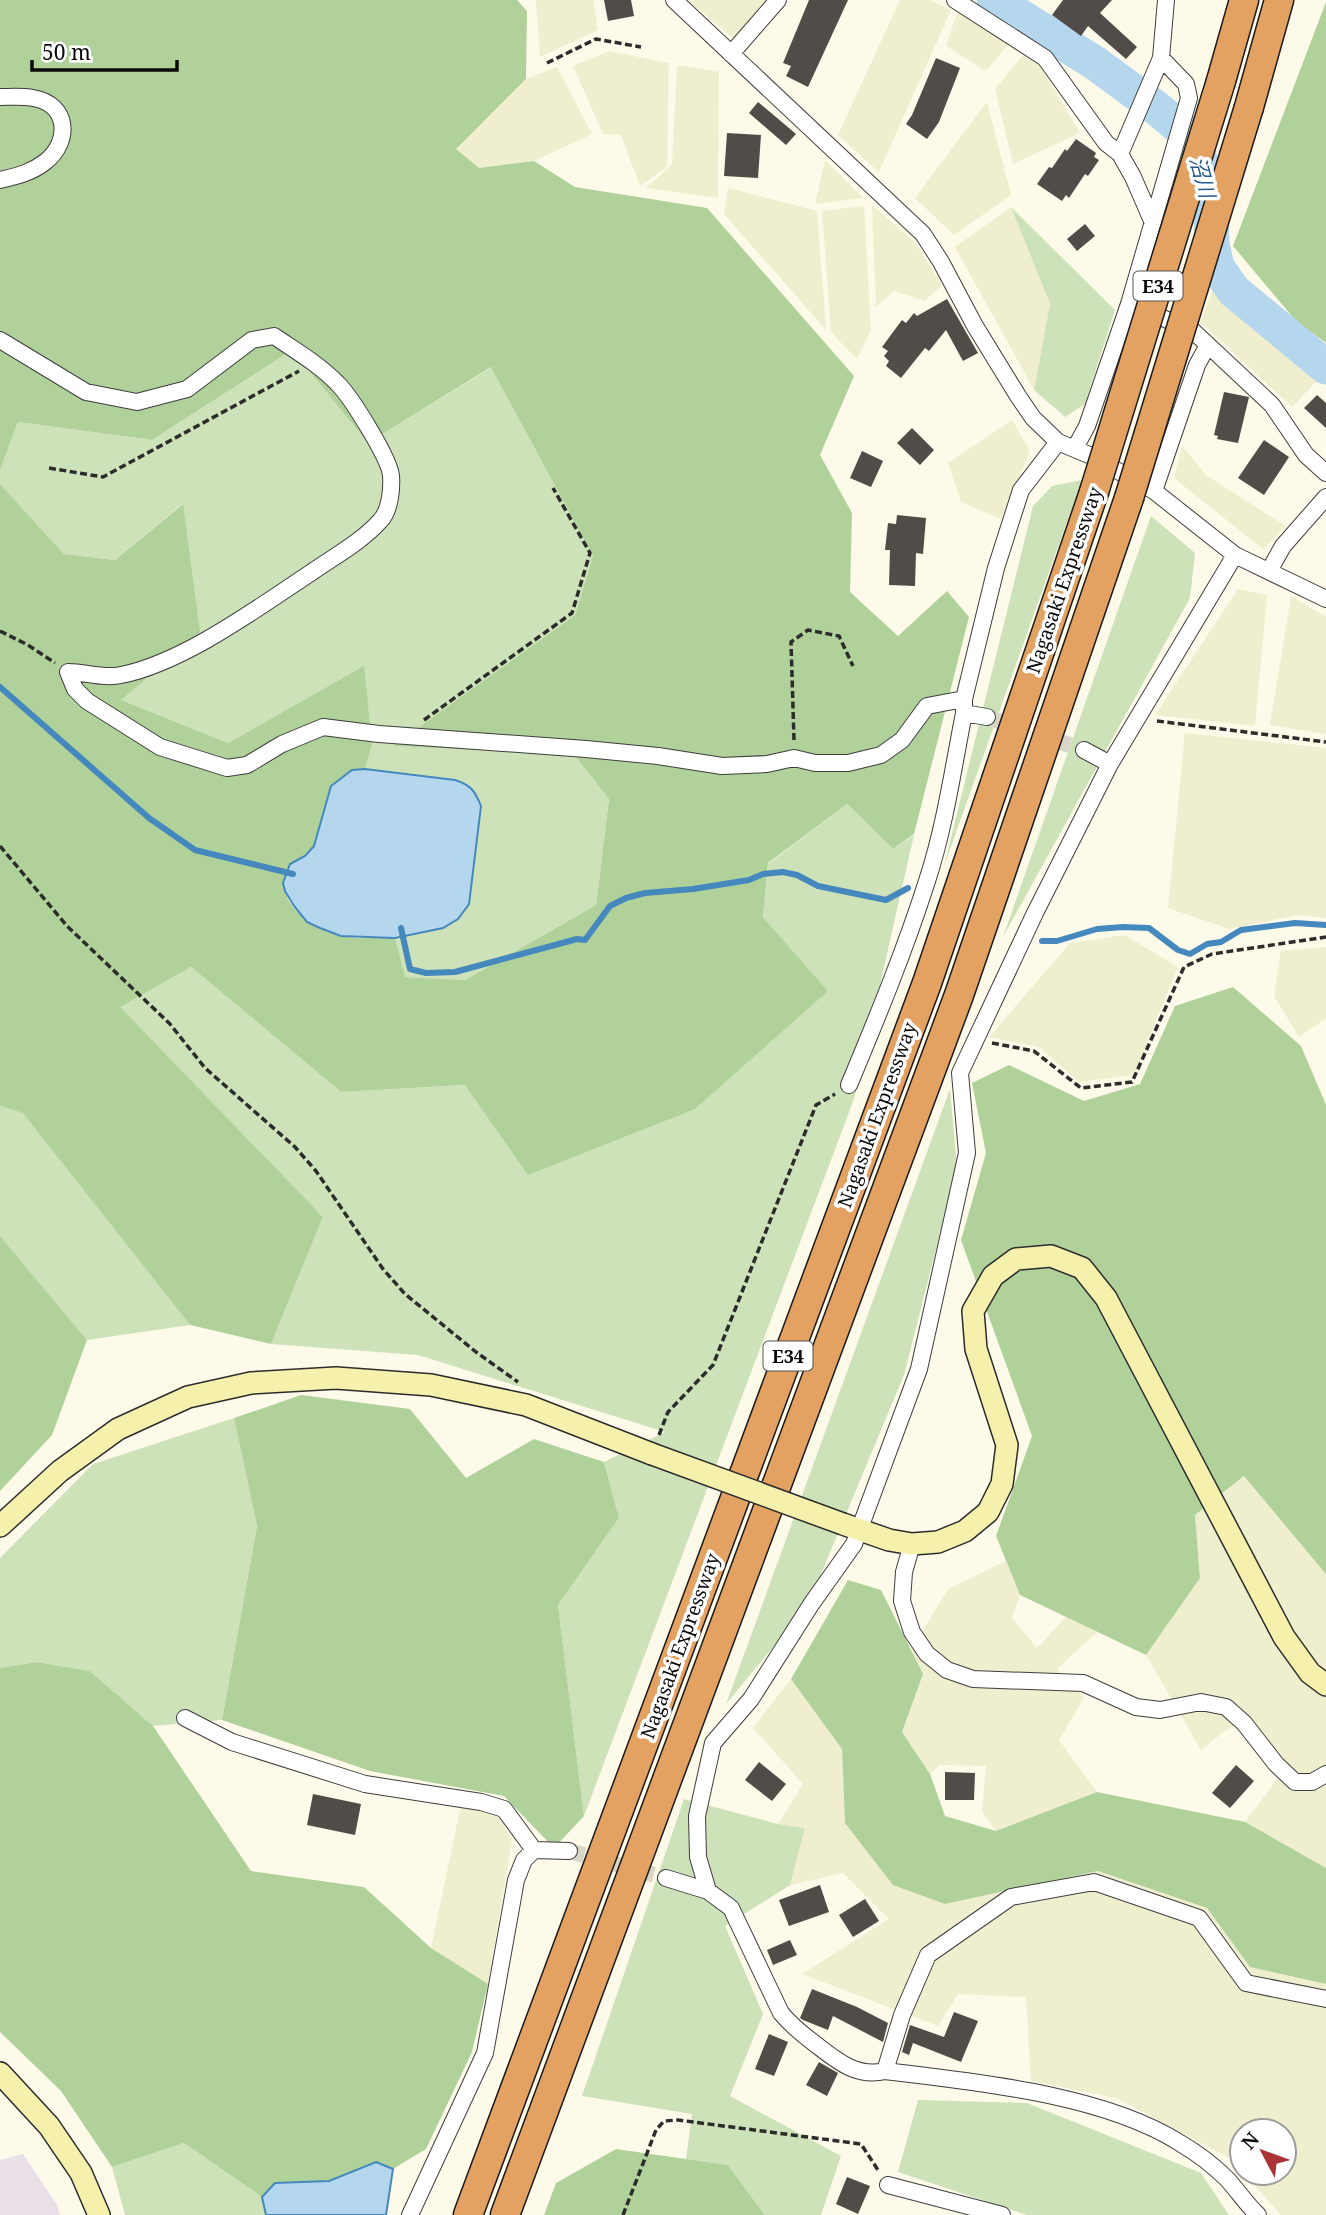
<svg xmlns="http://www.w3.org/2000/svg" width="1326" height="2215" font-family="'Noto Serif','Noto Sans JP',serif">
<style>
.industrial{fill:#e8dfe9}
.farmland{fill:#efeece}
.green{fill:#cde2b8}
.forest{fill:#b1d19a}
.water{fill:#b5d7ee;stroke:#4488bd;stroke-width:2}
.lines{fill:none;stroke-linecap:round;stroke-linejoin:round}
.stream{stroke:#4488bd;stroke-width:6}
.river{stroke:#b5d7ee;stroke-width:35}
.building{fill:#524c48}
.street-tunnel{stroke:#d9d6c8;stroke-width:16;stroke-dasharray:16 8;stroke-linecap:butt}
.street-casing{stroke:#3d3d3d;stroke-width:18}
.secondary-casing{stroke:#2c2c2c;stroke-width:24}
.highway-casing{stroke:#1b1b1b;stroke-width:31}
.path{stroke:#2c2c2c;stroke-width:3.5;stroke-dasharray:7 3.5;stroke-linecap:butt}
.street{stroke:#fff;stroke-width:16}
.secondary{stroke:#f5f0ac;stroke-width:21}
.highway{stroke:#e3a162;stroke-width:28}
.secondary-bridge-casing{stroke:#2c2c2c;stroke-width:24;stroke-linecap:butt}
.highway-bridge-casing{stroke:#1b1b1b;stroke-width:31;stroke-linecap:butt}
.secondary-bridge{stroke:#f5f0ac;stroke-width:21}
.highway-bridge{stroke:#e3a162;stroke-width:28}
.labels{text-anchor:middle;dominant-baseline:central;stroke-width:7;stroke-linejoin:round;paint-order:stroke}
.shield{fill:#fff;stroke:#545454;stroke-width:2}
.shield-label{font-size:18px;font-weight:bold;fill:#0a0a0a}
.street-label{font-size:19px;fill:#0a0a0a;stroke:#fff}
.water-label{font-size:21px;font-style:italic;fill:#235b8d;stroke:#fff}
</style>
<rect width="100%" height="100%" fill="#fdfaea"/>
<path class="industrial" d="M23,2154L57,2205L60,2215H0V2160Z"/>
<path class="farmland" d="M536,0H593L598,30L540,57Z
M688,0H770L736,41Z
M900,0H930L951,10L879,172L838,135Z
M958,10L1012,40L986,71L946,46Z
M609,51L669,63L667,167L640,186L621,135L603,134L573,66Z
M1022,56L1038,63L1080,133L1013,164L995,89Z
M677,65L719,72L718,198L646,188L672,164Z
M557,67L592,134L534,161L479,168L455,149L526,79Z
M987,102L1011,195L954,235L915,198Z
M825,160L863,198L815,204Z
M728,188L817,211L826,330L724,214Z
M872,205L915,242L942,285L925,301L894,291L876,307Z
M864,206L871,330L857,359L831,332L822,211Z
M1011,207L1050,304L1034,390L955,247Z
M1213,290L1317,381L1292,407L1200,322Z
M1012,420L1030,451L1001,519L961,502L948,463Z
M1182,446L1207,476L1286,526L1263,549L1174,478Z
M1238,589L1267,595L1255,726L1155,715Z
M1291,596L1326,617V734L1270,725Z
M1185,733L1326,748V918L1298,915L1229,929L1168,908Z
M1125,935L1178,967L1134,1075L1079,1082L1039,1047L989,1037L1070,943Z
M1326,947V1018L1299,1037L1274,996L1281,951Z
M1245,1476L1326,1574V1868L1245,1822L1288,1765L1243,1717L1201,1750L1146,1655L1200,1578L1195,1515Z
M1006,1561L1020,1595L1012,1618L1037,1648L1066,1617L1097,1632L1057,1669L1084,1698L1059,1740L1097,1792L996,1831L982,1812L986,1766L940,1765L930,1774L902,1732L923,1674L911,1650L948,1589Z
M791,1679L842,1749L845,1823L945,1904L1098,1871L1207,1908L1250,1967L1326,1984V2215H1281L1244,2173H1284V2131H1242V2171L1233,2160L1116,2098L1031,2081L1026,1997L958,1994L938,2026L802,1974L889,1919L843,1873L790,1885L805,1828L778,1824L803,1784L753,1728Z
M461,1805L500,1818L512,1841L488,1984L431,1948Z"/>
<path class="green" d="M1011,207L1115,310L1085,404L1065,417L1034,390L1050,304Z
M292,350L368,443L492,367L593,556L575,615L394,746L574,755L609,799L596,905L465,980L404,977L395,938L402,935L415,774L365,769L372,745L363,667L228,743L120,700L182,504L115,560L64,554L0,484V470L18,422L152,440Z
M1082,480L944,866L1033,506L1052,486Z
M1151,516L1195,553L1190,598L1003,937Z
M847,804L893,849L914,835L854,1099L584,1816L558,1605L619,1518L604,1462L665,1432L418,1355L271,1344L323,1217L119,1007L191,967L341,1092L465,1085L827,990L763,917L768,864Z
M950,1089L957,1167L904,1375L808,1605L726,1704Z
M0,1106L23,1112L190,1325L87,1340L0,1236Z
M234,1418L257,1526L222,1720L153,1726L90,1671L37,1662L0,1668V1558L93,1464Z
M684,1799L778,1824L805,1828L790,1885L725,1926L763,2014L730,2096L841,2156L821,2215H765L728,2165L686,2159L692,2114L582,2096Z
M918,2100L1027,2103L1201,2173L1229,2215H1027L898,2172Z
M184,2143L262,2197L266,2215H125L112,2167Z"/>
<path class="forest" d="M0,0H517L527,11L526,79L456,149L479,168L534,161L575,187L707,208L854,376L820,455L852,513L850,592L898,636L947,591L969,617L914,834L893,849L847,804L768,863L763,917L828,991L695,1109L528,1175L465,1085L341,1092L191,967L120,1007L323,1217L271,1344L190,1325L23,1113L0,1106V484L64,554L115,560L183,504L200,632L121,700L228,743L364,666L372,745L365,769L352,770L329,791L314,846L305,856L290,864C287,871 284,883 285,891C290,913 319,930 339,935C356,940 377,937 395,938L405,977L465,980L596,905L609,799L574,755L393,746L575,615L593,556L491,367L368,443L292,350L152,440L18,422L0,470Z
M1326,2V343L1296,321L1233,246Z
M1233,987L1301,1046L1326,1105V1574L1244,1476L1195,1515L1200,1578L1146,1655L1020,1595L996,1536L1032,1436L961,1240L986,1153L972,1083L1009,1065L1084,1101L1140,1084L1175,1006Z
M0,1236L87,1340L52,1435L0,1491Z
M301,1395L410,1409L466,1478L534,1439L604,1462L619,1518L558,1605L584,1816L554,1848L504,1796L370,1771L222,1720L257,1526L234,1418Z
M848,1580L881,1590L923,1674L902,1732L930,1774L945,1816L996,1831L1097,1792L1245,1822L1326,1868V1984L1250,1967L1207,1908L1098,1871L945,1904L893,1885L845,1823L842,1749L791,1679Z
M37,1662L90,1671L153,1726L251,1871L364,1887L431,1948L488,1984L472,2052L426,2149L393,2169L376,2162L329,2181L275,2183L262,2197L184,2143L112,2167L61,2091L0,2032V1668Z
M616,2149L728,2165L765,2215H544L556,2183Z"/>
<path class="water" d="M365,769L455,780C471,785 475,791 481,806L469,904L458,919L443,928L395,938L341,936L320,928L307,922L294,906L285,891L283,883L290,864L305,856L314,846L331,786L352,770Z
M376,2162L393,2169L386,2215H266L262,2197L275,2183L329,2181Z"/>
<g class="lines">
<path class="stream" d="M0,687L149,818L195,850L293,874
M401,928L410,969L426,973L455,972L577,939L585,940L610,906L626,898L645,893L693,889L749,880L763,874L783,872L797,875L818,886L886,900L908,888
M1042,941H1057L1097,929L1123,927L1149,928L1178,950L1190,954L1207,944L1221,942L1241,930L1295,923L1326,925"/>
<path class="river" d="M994,0L1095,63L1159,110L1193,139L1210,190L1212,244L1217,267L1234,291L1326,367"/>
</g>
<path class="building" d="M604,0H631L634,16L608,21Z
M809,0H848L808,87L786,76L791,66L783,63Z
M1063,0H1112L1100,13L1137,47L1126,59L1088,26L1081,36L1052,15Z
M936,58L960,68L939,122L927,139L906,124L912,115Z
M758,102L796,134L786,145L749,113Z
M727,133L761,135L758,178L724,176Z
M1076,139L1096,153L1094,157L1099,160L1088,176L1085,174L1069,198L1066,195L1062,201L1037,184L1049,167L1052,168L1065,149L1067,151Z
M1085,224L1095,236L1077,251L1067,239Z
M947,299L978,353L963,361L946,330L929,351L925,348L901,378L886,366L889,361L884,356L888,351L882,347L902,320L906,323L914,313L917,316Z
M1224,392L1249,397L1238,443L1217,439L1218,436L1214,435Z
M1317,395L1326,403V428L1304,408Z
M912,428L934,450L920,465L897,443Z
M1264,440L1289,457L1264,495L1238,478Z
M862,451L883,461L871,487L850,478Z
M897,515L926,518L923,554L916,553L915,586L889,585L890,550H885L888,523L896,524Z
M759,1762L786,1784L772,1801L745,1780Z
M1236,1765L1254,1781L1230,1808L1212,1793Z
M945,1772L975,1773L974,1800H945Z
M313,1794L361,1804L355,1835L307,1825Z
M820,1885L829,1912L789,1926L779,1900Z
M865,1899L879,1921L853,1937L839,1915Z
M790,1940L797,1955L773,1965L767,1950Z
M812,1989L857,2007L888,2023L883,2042L833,2016L828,2030L803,2020L800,2018Z
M954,2012L978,2021L961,2062L913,2043L909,2055L902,2052L910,2025L944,2037Z
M769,2034L788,2042L774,2076L755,2069Z
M819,2062L838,2073L827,2096L806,2085Z
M847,2177L870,2186L858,2214L836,2204Z"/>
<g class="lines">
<path class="street-tunnel" d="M987,717L1084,750
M569,1851L666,1878"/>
<defs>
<path id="street" d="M674,0L923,234L941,262L975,326L1018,396L1033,418L1058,442L1089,455L1154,491L1235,555L1326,599
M955,0L1045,58L1106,143L1120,154L1133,177L1153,223
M731,54L778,0
M0,97C11,97 22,96 33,98C69,104 71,142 45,162C31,173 17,176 0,180
M1120,154L1161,58
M1144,310L1193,331L1272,405L1306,455L1326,473
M0,340L86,392L137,402L187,389L252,340L274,336C296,351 320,365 338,384C351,397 390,459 391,476C392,489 390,511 380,521C361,542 335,556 312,572C259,607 183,663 121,675C103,679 86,672 68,672L75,689L87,701L160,747L227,768L247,765L282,744L323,727L379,734L586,749L658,756L722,766L767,764L794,758L815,763H848L881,755L902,740L927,706L964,699
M1075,448L1087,426L1129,304L1189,98L1186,84L1161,58L1166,0
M1154,491L1197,365L1208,345
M1269,571L1283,546L1326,497
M964,713L987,717
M1084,750L1110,764
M849,1085C877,1018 905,950 927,881C945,826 953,769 964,713V699L996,568L1021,490L1058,442
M912,1544L904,1572L902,1601L912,1632L927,1654L947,1670L973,1679L1083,1683L1136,1707L1160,1710L1201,1702L1226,1707L1244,1723L1276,1764L1295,1782H1312L1326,1774
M185,1718L232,1742L365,1784L481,1802L504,1809L534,1850
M666,1878L708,1891L731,1908L781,2013C791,2025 802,2034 814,2043C836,2060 856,2078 885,2071C975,2082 1103,2094 1180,2143C1197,2153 1213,2165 1227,2179C1238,2191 1247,2205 1258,2215
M708,1891L698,1857L697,1816L713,1743L751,1699L812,1603L854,1544L919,1369L967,1153L960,1073L1035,913L1110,764L1235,555
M885,2071L902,2015L928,1955L1011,1897L1094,1882L1199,1918L1246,1983L1326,1999
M888,2185L1002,2215
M410,2215L485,2053L516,1880L524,1860L534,1850L569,1851"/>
<path id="secondary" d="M843,1524L889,1540L912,1544L938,1542L965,1531L988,1512L1002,1484L1007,1445L976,1349L973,1311L993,1276L1016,1259L1051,1256L1082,1268L1106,1298L1284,1637L1310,1673L1326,1685
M0,1526L60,1471L118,1429L188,1397L251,1383L336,1378L431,1385L526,1405L652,1454
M0,2073L49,2126L81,2173L99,2215"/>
<path id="highway" d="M1221,81L1244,0
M1249,107L1279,0
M468,2215L927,983L1094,492
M505,2215L959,995L1129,498"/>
</defs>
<use href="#street" class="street-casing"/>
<use href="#secondary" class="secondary-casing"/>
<use href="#highway" class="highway-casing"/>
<path class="path" d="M547,63L596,39L641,47
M49,468L103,477L299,371
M0,631L28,645L55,663
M424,720L572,613L590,553L553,488
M1157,721L1326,742
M794,740L791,642L808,630L839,636L853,666
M0,846L67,926L170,1024L205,1068L295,1147L316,1171L383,1269L405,1294L476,1352L518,1382
M992,1043L1034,1051L1081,1088L1132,1082L1184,967L1212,954L1326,937
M659,1435L668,1412L713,1365L816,1105L835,1094
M623,2215L656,2130L664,2121L678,2120L861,2144L878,2170"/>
<use href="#street" class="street"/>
<use href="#secondary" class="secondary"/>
<use href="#highway" class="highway"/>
<defs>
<path id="secondary-bridge" d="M652,1454L843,1524"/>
<path id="highway-bridge" d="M1094,492L1221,81
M1129,498L1249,107"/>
</defs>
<use href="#secondary-bridge" class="secondary-bridge-casing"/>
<use href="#highway-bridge" class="highway-bridge-casing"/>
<use href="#secondary-bridge" class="secondary-bridge"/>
<use href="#highway-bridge" class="highway-bridge"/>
</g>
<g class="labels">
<g class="shield">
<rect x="1133.5" y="271.5" width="49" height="29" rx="5"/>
<rect x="763.5" y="1341.5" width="49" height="29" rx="5"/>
</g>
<g class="shield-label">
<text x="1158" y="286">E34</text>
<text x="788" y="1356">E34</text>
</g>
<g class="street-label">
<text transform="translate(1064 580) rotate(-71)">Nagasaki Expressway</text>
<text transform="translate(877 1115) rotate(-70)">Nagasaki Expressway</text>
<text transform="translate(680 1646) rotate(-70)">Nagasaki Expressway</text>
</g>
<g class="water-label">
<text transform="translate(1203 177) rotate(75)">沼川</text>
</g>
</g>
<g transform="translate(1263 2152) rotate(311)"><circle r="33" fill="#ffffff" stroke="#9d9d9d" stroke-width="2"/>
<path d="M0-5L12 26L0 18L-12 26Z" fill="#aa3335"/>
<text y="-10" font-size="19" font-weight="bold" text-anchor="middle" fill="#0a0a0a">N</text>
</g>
<path d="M32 60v10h145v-10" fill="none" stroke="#0a0a0a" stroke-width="3.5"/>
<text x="42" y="60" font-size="21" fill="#0a0a0a" stroke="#ffffff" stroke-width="5" paint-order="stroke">50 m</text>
</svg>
